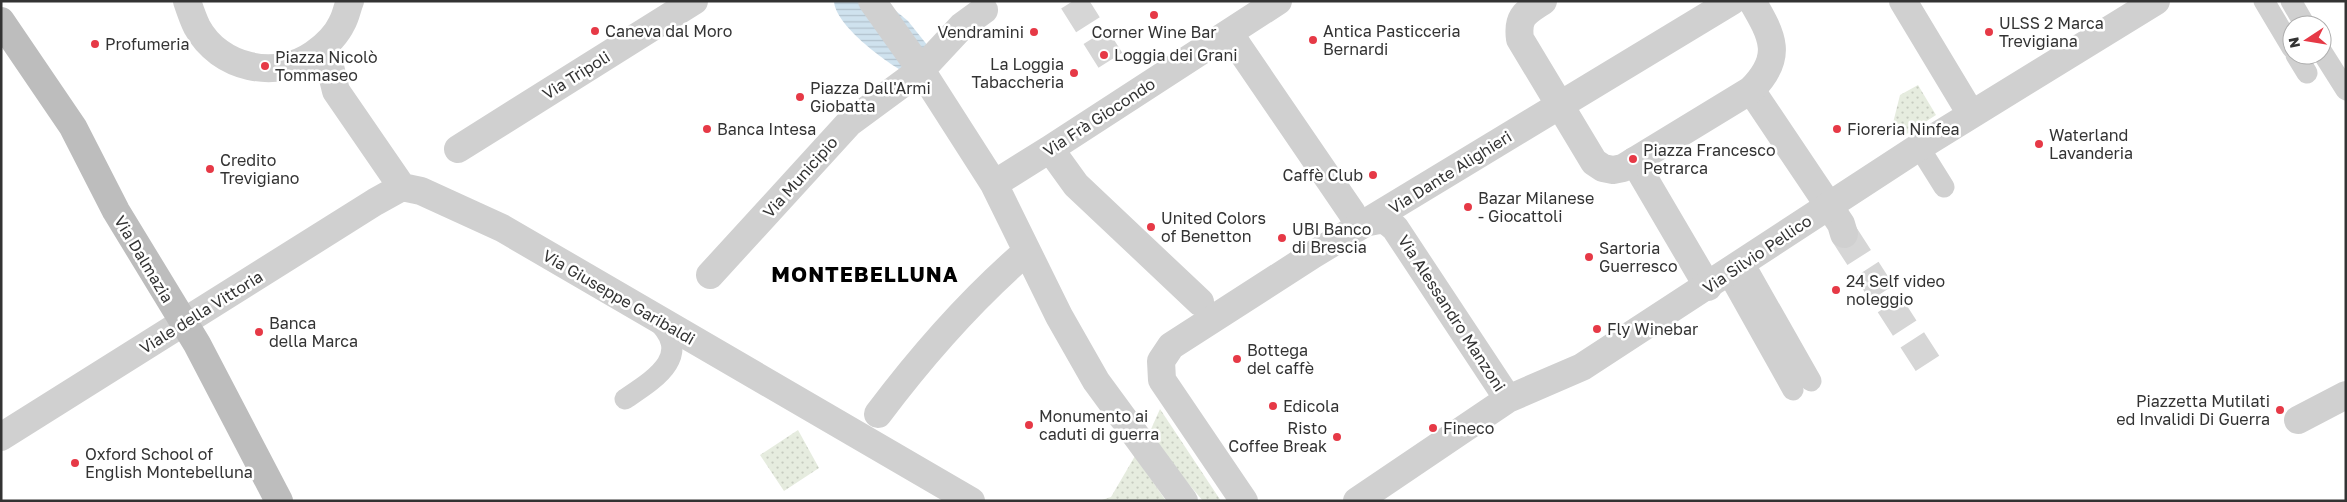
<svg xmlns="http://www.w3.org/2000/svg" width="2347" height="502" font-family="'Golos Text',sans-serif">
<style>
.grass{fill:url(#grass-dots)}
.water{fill:url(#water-rules)}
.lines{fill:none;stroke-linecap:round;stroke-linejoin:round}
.pedestrian-tunnel{stroke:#d6d6d6;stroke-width:28;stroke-dasharray:28 14;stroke-linecap:butt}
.service{stroke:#d0d0d0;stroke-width:21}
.pedestrian{stroke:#d0d0d0;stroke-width:28}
.minor{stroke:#d0d0d0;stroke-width:28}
.secondary{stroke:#bdbdbd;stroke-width:28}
.poi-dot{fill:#e63946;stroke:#fff;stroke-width:2}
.labels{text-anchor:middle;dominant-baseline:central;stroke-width:5;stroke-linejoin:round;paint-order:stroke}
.poi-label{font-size:16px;fill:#333;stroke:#fff;text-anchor:start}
.street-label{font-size:16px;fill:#333;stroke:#fff}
.district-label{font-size:21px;font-weight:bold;letter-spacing:1px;fill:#000;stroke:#fff}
</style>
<defs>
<pattern id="grass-dots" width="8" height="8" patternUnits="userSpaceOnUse" patternTransform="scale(1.25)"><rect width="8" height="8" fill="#e6ecdf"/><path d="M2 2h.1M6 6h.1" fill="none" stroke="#c6cbc0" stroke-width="1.8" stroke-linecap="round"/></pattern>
<pattern id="water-rules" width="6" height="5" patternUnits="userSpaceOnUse" patternTransform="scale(1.25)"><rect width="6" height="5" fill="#cfe2ee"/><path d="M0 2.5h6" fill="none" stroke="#b2c2cd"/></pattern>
</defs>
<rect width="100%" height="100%" fill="#fff"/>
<path class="grass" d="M1918,85L1936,115L1902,137L1893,123L1900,95Z
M1160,409L1221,501H1203L1148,436Z
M798,430L819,468L784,491L760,455Z
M1135,456L1166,501H1099L1111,497Z"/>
<path class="water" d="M834,1H884L908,21L928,46L904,72C884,61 835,25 834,1Z"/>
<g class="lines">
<path class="pedestrian-tunnel" d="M1073,1L1114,66
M1844,234L1933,372"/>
<path class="service" d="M2264,1L2292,48
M2291,1L2305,25
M2322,52L2346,90
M2296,55L2307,73
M1919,147L1944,187
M1744,263L1811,381
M1728,274L1793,390
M625,399C655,379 695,355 655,319"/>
<path class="pedestrian" d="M872,1L921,70L994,184L1059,316L1096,381L1184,501
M1229,33L1352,213
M1751,90L1829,206L1841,224L1844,234
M458,149L694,1
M1050,149L1076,185L1200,302
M1634,161L1708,287
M994,184L1050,149L1278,1
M710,275L849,123L921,70L962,26L984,10
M878,414C920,358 973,298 1026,252
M2298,420L2346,395"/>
<path class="minor" d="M187,1C190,10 193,19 197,27C219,68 276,81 314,54C325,46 336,36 342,23C346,16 347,8 350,1
M1543,1C1525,13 1517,16 1520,39L1594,162L1603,168L1613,170L1623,168L1751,90C1784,57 1773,37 1752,1
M1903,1L1971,114
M325,46L336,91L402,187L421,191L502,228L971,501
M1369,222L1384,219L1395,228L1508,399
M1,437L375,202L402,187
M1244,501L1162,380L1161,361L1171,346L1314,254L1732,1
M1357,501L1508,399L1582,367L1919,147L2156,1"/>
<path class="secondary" d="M1,21L73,127L116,211L197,344L279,501"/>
</g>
<g class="poi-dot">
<circle cx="1154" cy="15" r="5"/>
<circle cx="595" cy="31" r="5"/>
<circle cx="1034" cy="32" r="5"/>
<circle cx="1989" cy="32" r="5"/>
<circle cx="1313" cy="40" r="5"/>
<circle cx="95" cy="44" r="5"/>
<circle cx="1104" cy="55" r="5"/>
<circle cx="265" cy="66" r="5"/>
<circle cx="1074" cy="73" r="5"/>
<circle cx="800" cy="97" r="5"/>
<circle cx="707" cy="129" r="5"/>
<circle cx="1837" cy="129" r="5"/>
<circle cx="2039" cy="144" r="5"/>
<circle cx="1633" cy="159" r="5"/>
<circle cx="210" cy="169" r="5"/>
<circle cx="1373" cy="175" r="5"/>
<circle cx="1468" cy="207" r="5"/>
<circle cx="1151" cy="227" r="5"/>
<circle cx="1282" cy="238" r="5"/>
<circle cx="1589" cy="257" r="5"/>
<circle cx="1836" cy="290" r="5"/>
<circle cx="1597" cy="329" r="5"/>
<circle cx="259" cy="332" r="5"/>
<circle cx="1237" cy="359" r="5"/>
<circle cx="1273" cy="406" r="5"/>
<circle cx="2280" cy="410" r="5"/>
<circle cx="1029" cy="425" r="5"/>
<circle cx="1433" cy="428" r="5"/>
<circle cx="1337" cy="437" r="5"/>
<circle cx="75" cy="463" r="5"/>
</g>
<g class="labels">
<g class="poi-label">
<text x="1999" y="23">ULSS 2 Marca<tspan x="1999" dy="18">Trevigiana</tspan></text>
<text x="605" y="31">Caneva dal Moro</text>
<text x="1323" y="31">Antica Pasticceria<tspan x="1323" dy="18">Bernardi</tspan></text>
<text x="1024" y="32" text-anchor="end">Vendramini</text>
<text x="1154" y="32" text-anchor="middle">Corner Wine Bar</text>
<text x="105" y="44">Profumeria</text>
<text x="1114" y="55">Loggia dei Grani</text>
<text x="275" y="57">Piazza Nicolò<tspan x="275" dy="18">Tommaseo</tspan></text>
<text x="1064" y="64" text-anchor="end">La Loggia<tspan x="1064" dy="18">Tabaccheria</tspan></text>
<text x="810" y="88">Piazza Dall'Armi<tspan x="810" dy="18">Giobatta</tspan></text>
<text x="717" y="129">Banca Intesa</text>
<text x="1847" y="129">Fioreria Ninfea</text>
<text x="2049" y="135">Waterland<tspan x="2049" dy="18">Lavanderia</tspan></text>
<text x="1643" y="150">Piazza Francesco<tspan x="1643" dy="18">Petrarca</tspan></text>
<text x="220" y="160">Credito<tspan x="220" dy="18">Trevigiano</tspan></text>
<text x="1363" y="175" text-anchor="end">Caffè Club</text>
<text x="1478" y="198">Bazar Milanese<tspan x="1478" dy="18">- Giocattoli</tspan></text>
<text x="1161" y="218">United Colors<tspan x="1161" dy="18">of Benetton</tspan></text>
<text x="1292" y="229">UBI Banco<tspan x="1292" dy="18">di Brescia</tspan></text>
<text x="1599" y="248">Sartoria<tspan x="1599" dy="18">Guerresco</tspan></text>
<text x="1846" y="281">24 Self video<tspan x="1846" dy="18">noleggio</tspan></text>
<text x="269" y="323">Banca<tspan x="269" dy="18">della Marca</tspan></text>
<text x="1607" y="329">Fly Winebar</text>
<text x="1247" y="350">Bottega<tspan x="1247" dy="18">del caffè</tspan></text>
<text x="2270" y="401" text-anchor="end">Piazzetta Mutilati<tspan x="2270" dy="18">ed Invalidi Di Guerra</tspan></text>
<text x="1283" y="406">Edicola</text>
<text x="1039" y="416">Monumento ai<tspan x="1039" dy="18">caduti di guerra</tspan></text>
<text x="1327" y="428" text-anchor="end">Risto<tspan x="1327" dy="18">Coffee Break</tspan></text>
<text x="1443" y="428">Fineco</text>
<text x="85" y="454">Oxford School of<tspan x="85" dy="18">English Montebelluna</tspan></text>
</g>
<g class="street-label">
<text transform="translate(576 75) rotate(-32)">Via Tripoli</text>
<text transform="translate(1099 117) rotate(-33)">Via Frà Giocondo</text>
<text transform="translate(1450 172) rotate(-32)">Via Dante Alighieri</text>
<text transform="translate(800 177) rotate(-48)">Via Municipio</text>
<text transform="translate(1757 254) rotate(-34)">Via Silvio Pellico</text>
<text transform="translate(144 259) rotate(59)">Via Dalmazia</text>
<text transform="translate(619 297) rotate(30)">Via Giuseppe Garibaldi</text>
<text transform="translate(201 312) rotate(-32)">Viale della Vittoria</text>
<text transform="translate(1452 313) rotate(57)">Via Alessandro Manzoni</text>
</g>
<g class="district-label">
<text x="865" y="274">MONTEBELLUNA</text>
</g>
</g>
<rect width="2347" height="502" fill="none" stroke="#333333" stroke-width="5"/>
<g transform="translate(2307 40) rotate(258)"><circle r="24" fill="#ffffff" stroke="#adadad"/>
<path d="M0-4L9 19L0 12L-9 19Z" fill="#e63946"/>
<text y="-8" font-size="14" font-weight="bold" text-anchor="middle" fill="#333333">N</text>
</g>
</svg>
